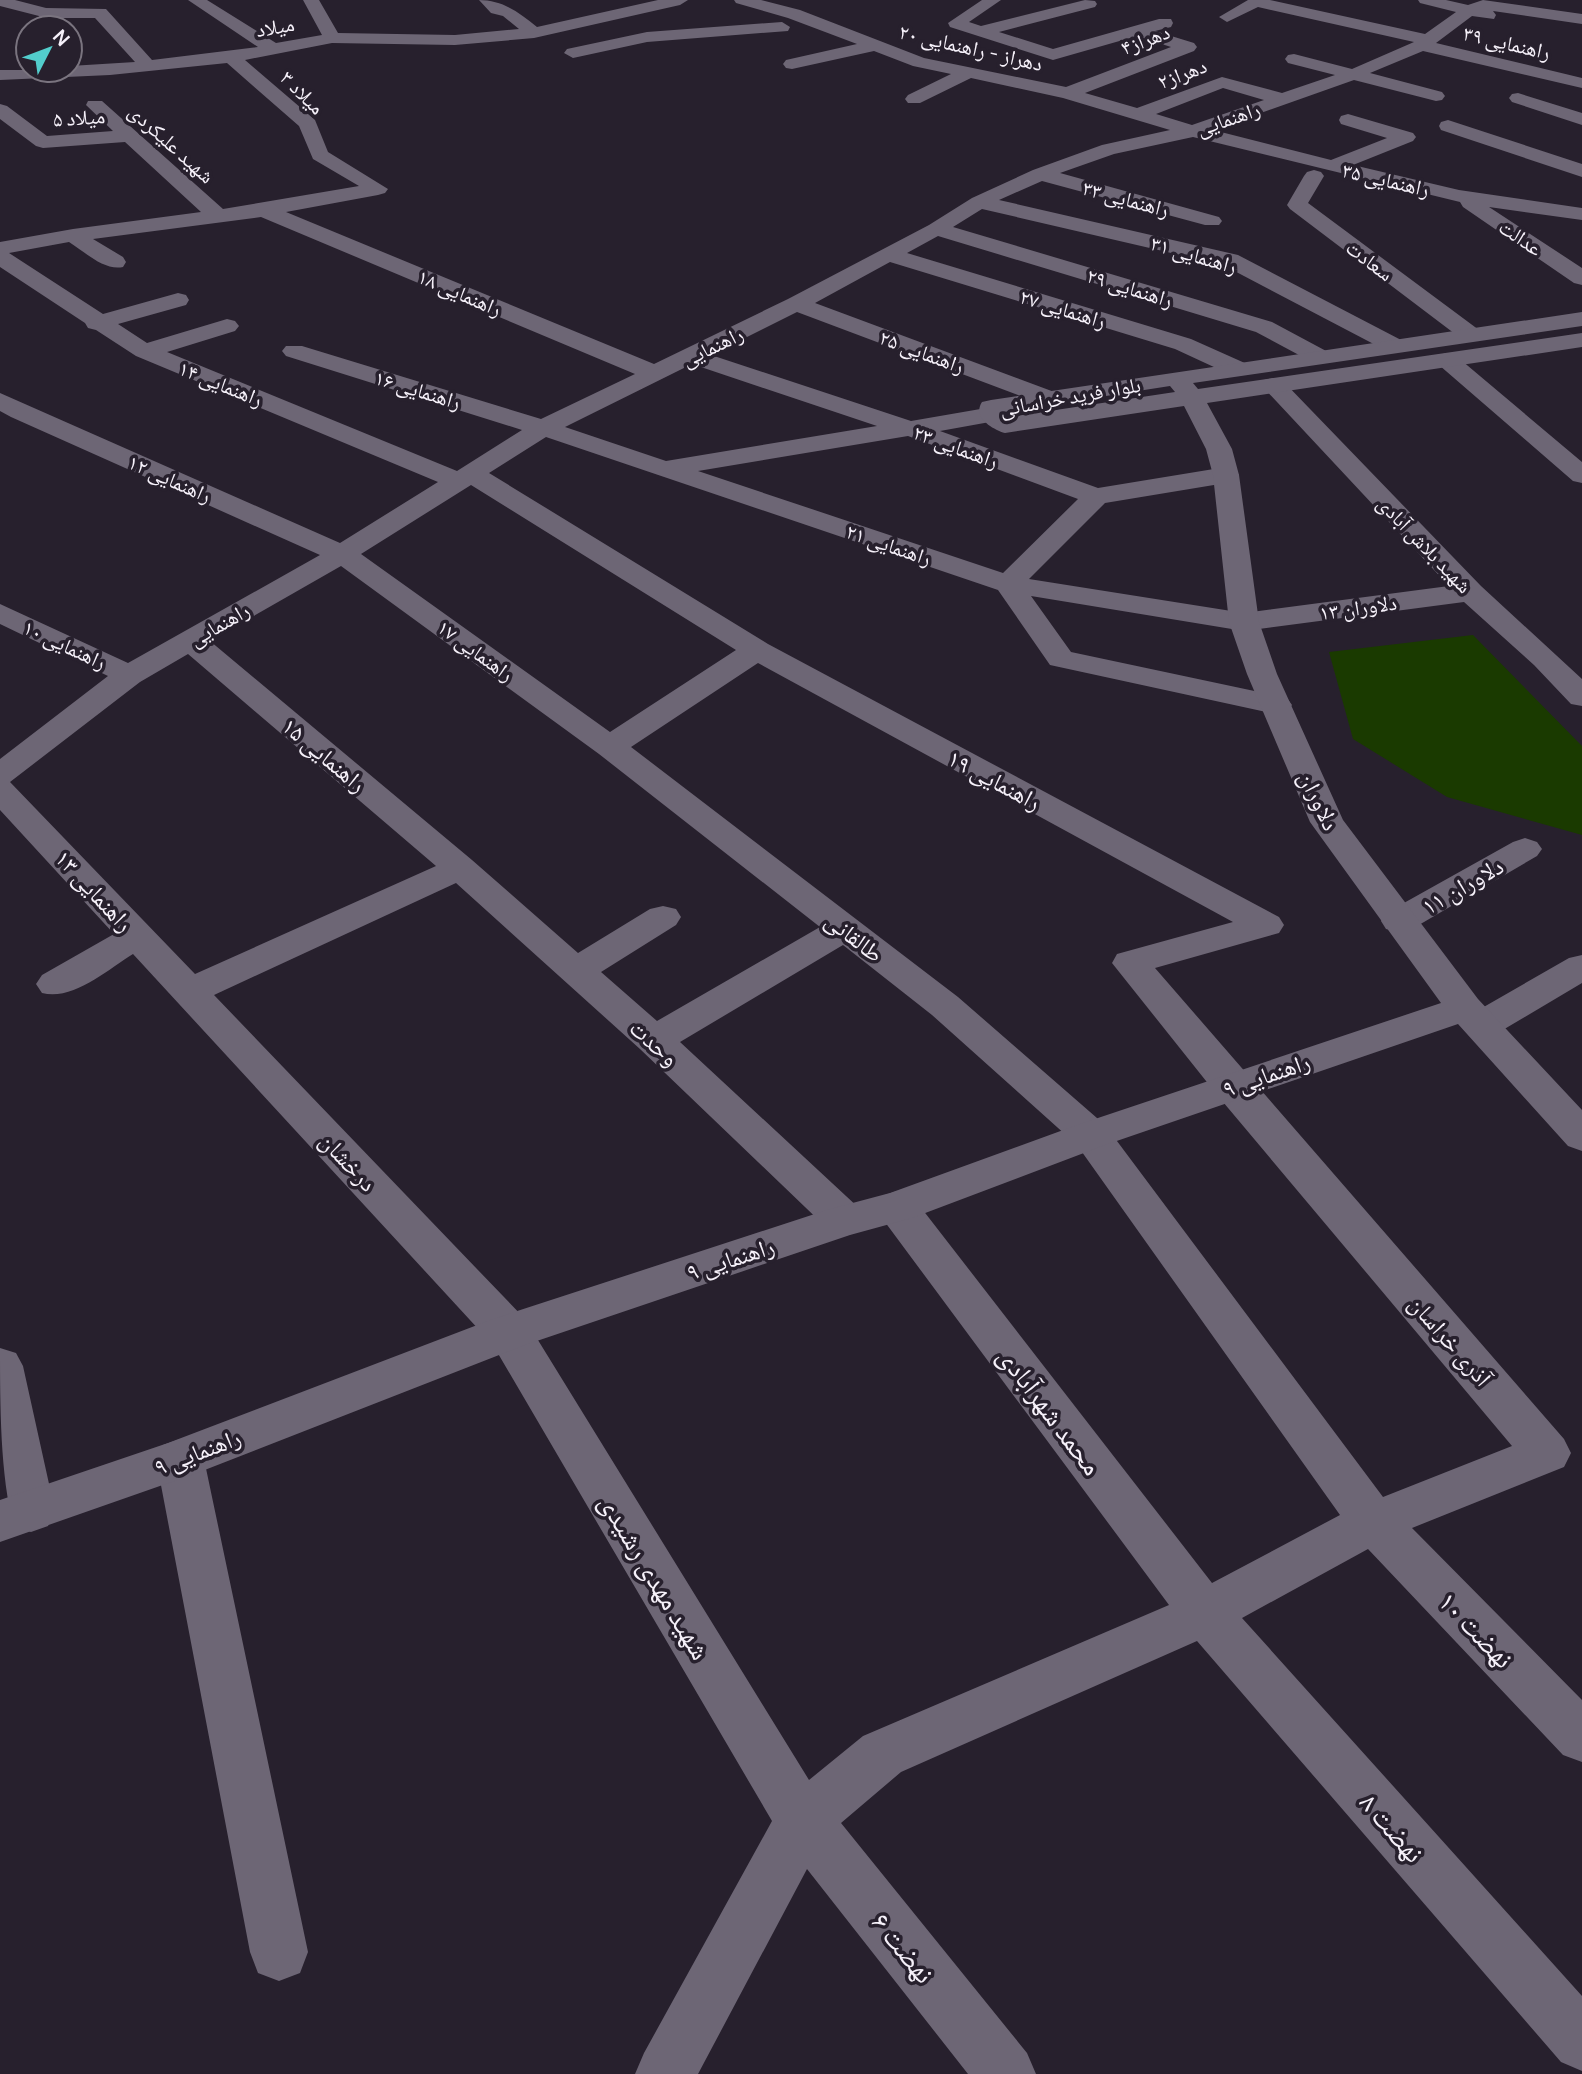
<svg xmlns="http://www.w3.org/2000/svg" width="1582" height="2074" font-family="Manrope,'Noto Naskh Arabic',sans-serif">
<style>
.green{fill:#1a3a00}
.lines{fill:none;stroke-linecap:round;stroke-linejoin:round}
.minor{fill:#6d6675;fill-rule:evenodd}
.tertiary{fill:#6d6675;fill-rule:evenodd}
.labels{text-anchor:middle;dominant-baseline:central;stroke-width:7;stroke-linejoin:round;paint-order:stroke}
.far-street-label{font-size:21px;fill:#f6f1fa;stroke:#27202d}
.street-label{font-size:24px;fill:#f6f1fa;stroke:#27202d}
.near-street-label{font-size:28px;fill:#f6f1fa;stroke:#27202d}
</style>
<rect width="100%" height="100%" fill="#27202d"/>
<path class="green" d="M1473,635L1582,746V835L1447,797L1353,739L1329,652Z"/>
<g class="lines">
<path class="minor" d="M0,0H15L46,8L106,9L152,60L258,47L188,0H207L276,43L322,35L303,0H319L338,33L455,35L519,29L503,16L491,13L479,0C502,0 519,12 537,27L658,0H688L680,5L534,38L455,45L332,43L245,60L315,120L328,152L388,189L385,193L378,195L286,212L654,364L788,299L929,225L972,198L1033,170L1102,145L1170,130L1063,98L971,78L920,103H908L905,99L908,95L951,74L913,66L874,51L792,69L786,68L783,64L786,60L857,44L788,18L736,3L734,0H761L800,10L924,58L1066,87L1171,47L1137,36L1053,60L950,27L948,23L982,0H1001L969,22L981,26L1085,0L1095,1L1097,4L1095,7L999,32L1053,49L1159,19H1171L1173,23L1171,27L1155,31L1194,43L1197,47L1194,51L1085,93L1137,108L1222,77L1282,93L1335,75L1288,63L1285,59L1288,55L1294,54L1352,69L1414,42L1258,7L1227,22L1219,17L1248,0H1270L1425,34L1456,12L1420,3L1418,0H1446L1468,5L1483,0L1582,14V24L1493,11L1496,15L1494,19L1472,16L1436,43L1582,78V88L1423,51L1370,73L1442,92L1445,96L1442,100L1436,101L1354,80L1213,130L1331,160L1387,138L1341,124L1339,120L1341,116L1348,114L1413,133L1416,137L1413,141L1353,165L1459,190L1582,208V220L1489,207L1582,268V285L1574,283L1463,207L1460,202L1193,137L1114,154L1060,173L1219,217L1222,221L1219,225H1205L1042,181L999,200L1238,255L1403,341L1407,346L1403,351H1387L1223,265L982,209L953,227L1272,322L1328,352L1332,357L1328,362H1312L1256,332L938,236L907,253L1191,339L1247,364L1250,369L1247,374L1238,376L1229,374L1175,349L890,262L815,303L1057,393L1060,398L1057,403L1048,405L1039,403L797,312L711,355L911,421L992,407L1001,410L1005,415L1001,420L940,431L1098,488L1226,467L1235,469L1239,475L1235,481L1226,483L1105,503L1029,579L1244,613L1449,586L1261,385L1264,380L1273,378L1282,380L1481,586L1582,679V706L1571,704L1534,665L1464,602L1244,631L1031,596L1071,652L1287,698L1292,705L1287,712L1276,714L1050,665L998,590L546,437L489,473L768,644L1279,917L1284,925L1279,933L1155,968L1564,1439L1571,1453L1564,1467L1412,1528L1582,1700V1762L1563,1755L1368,1549L1242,1618L1582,1996V2071L1561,2062L1197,1641L901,1772L841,1823L1027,2053L1036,2074H968L807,1869L698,2074H635L644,2053L772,1821L493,1345L133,954C107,970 73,1001 42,993L36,984L42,975L114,934L0,810V759L108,676L0,624V604L128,663L320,555L11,417L0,411V393L340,543L438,482L136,356L96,330L88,328L85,323L0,267V242L73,229L201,212L125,142L43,148L36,146L0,119V104L7,106L47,136L113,131L86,105L88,101H102L223,209L359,186L313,159L299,126L227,63L110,75L0,80V70H70V66L135,62L95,18H56L60,28H44L39,16L0,6ZM1223,88L1264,100L1192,125L1156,114ZM261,217L635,374L541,419L302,346H286L282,351L286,356L522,430L457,471L167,352L235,331L239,326L235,321L227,319L147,343L118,324L186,305L189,300L186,295L178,293L103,314L9,253L69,242C85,252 104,271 123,267L126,262L123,257L93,239ZM692,364L877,426L666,461L565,427ZM908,436L1078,499L1003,573L698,471ZM471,485L736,650L610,732L361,554ZM341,566L599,754L820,927L657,1021L601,972L676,925L681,917L676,909L663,906L650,909L578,953L472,860L210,641ZM188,654L436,866L195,974L10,782L140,682ZM758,663L1233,922L1117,954L1112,963L1218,1096L1512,1446L1383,1497L1105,1125L958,997L631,747ZM456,883L640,1049L830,1231L845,1236L860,1231L866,1220L860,1209L680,1042L843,945L932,1015L1077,1145L1340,1515L1212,1583L912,1196L897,1191L882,1196L876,1207L882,1218L1169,1605L863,1736L809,1780L525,1319L214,995Z
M782,22L790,27L788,31L647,42L573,58L564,53L567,49L647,32Z
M1518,93L1582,113V125L1512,102L1509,98L1512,94Z
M1448,120L1582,164V177L1441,130L1439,126L1441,122Z
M1314,170L1321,172L1324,176L1308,203L1479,330L1483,335L1479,340H1463L1290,209L1287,205L1304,176L1307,172Z
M1447,353L1455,355L1582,462V483L1573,481L1439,365L1435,360L1439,355Z
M1525,838L1537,842L1542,849L1537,856L1412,929L1399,932L1386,929L1381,921L1386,913L1513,842Z
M1582,955V983L1496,1034L1482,1038L1468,1034L1463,1025L1468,1016L1569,958Z
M0,1348L16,1353L23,1366L55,1511L48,1526L31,1532L14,1526C0,1478 0,1401 0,1348Z
M180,1439L197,1445L204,1459L308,1952L300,1973L279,1981L258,1973L250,1952L156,1459L163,1445Z"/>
<path class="tertiary" d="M1582,312V326L1193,383L1198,389L1582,333V347L1207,403L1232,449L1239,475L1259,622L1277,674L1343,820L1478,999L1582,1110V1151L1568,1146L1458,1024L1105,1145L912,1218L850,1235L525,1345L197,1473L0,1542V1500L168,1443L493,1319L830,1209L890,1193L1077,1125L1441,1003L1310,822L1247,674L1229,622L1213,475L1206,449L1184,406L1005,433C992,429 972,417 982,402L991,400ZM1170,386L1175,392L1009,417L1004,412Z"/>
</g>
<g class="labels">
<g class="far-street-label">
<text transform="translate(275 26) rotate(-10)">میلاد</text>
<text transform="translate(1145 39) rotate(-21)">دهراز۴</text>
<text transform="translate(1507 42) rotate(13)">راهنمایی ۳۹</text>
<text transform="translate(971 47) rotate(13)">دهراز - راهنمایی ۲۰</text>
<text transform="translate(1182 73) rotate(-21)">دهراز۲</text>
<text transform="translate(303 92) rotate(45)">میلاد ۳</text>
<text transform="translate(79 117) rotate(-4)">میلاد ۵</text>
<text transform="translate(1228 118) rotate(-19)">راهنمایی</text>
<text transform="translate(172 143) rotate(42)">شهید علیکردی</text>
<text transform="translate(1386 179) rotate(13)">راهنمایی ۳۵</text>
<text transform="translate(1126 198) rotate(15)">راهنمایی ۳۳</text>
<text transform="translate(1521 237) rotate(34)">عدالت</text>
<text transform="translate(1194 254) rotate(16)">راهنمایی ۳۱</text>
<text transform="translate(1370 260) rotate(37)">سعادت</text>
<text transform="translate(1130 287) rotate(17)">راهنمایی ۲۹</text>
<text transform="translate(460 292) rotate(23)">راهنمایی ۱۸</text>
<text transform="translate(1063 308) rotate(17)">راهنمایی ۲۷</text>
<text transform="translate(712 346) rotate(-26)">راهنمایی</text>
<text transform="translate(922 351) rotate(20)">راهنمایی ۲۵</text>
<text transform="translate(221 383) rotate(22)">راهنمایی ۱۴</text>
<text transform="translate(418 389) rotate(17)">راهنمایی ۱۶</text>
<text transform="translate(1070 396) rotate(-10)">بلوار فرید خراسانی</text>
<text transform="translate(956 446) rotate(20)">راهنمایی ۲۳</text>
<text transform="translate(170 478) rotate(24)">راهنمایی ۱۲</text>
<text transform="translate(889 544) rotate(19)">راهنمایی ۲۱</text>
<text transform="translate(1425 544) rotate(46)">شهید بلاش آبادی</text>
<text transform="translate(1358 607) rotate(-8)">دلاوران ۱۳</text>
<text transform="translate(219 624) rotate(-30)">راهنمایی</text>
<text transform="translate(65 644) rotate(25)">راهنمایی ۱۰</text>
<text transform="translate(476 650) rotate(36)">راهنمایی ۱۷</text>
</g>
<g class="street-label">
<text transform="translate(325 754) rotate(40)">راهنمایی ۱۵</text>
<text transform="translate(995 779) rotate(28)">راهنمایی ۱۹</text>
<text transform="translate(1320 800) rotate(64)">دلاوران</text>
<text transform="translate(1462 885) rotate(-30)">دلاوران ۱۱</text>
<text transform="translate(95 890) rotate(47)">راهنمایی ۱۳</text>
<text transform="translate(855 936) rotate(38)">طالقانی</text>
<text transform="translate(655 1042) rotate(42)">وحدت</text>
<text transform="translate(1266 1074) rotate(-19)">راهنمایی ۹</text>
<text transform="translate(349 1161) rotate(47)">درخشان</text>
<text transform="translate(730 1258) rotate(-18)">راهنمایی ۹</text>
<text transform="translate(1451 1340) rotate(49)">آذری خراسان</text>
<text transform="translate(197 1451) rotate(-21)">راهنمایی ۹</text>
</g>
<g class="near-street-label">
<text transform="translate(1051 1410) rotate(53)">محمد شهرآبادی</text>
<text transform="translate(656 1576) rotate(59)">شهید مهدی رشیدی</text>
<text transform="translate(1477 1629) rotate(46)">نهضت ۱۰</text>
<text transform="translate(1393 1827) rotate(49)">نهضت ۸</text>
<text transform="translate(904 1947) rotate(51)">نهضت ۶</text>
</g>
</g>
<g transform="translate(49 49) rotate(48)"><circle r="33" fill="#27202d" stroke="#7a747f" stroke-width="2"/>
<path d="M0-5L12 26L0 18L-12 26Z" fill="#52cdcc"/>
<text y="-10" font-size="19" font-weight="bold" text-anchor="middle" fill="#f6f1fa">N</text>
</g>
</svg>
